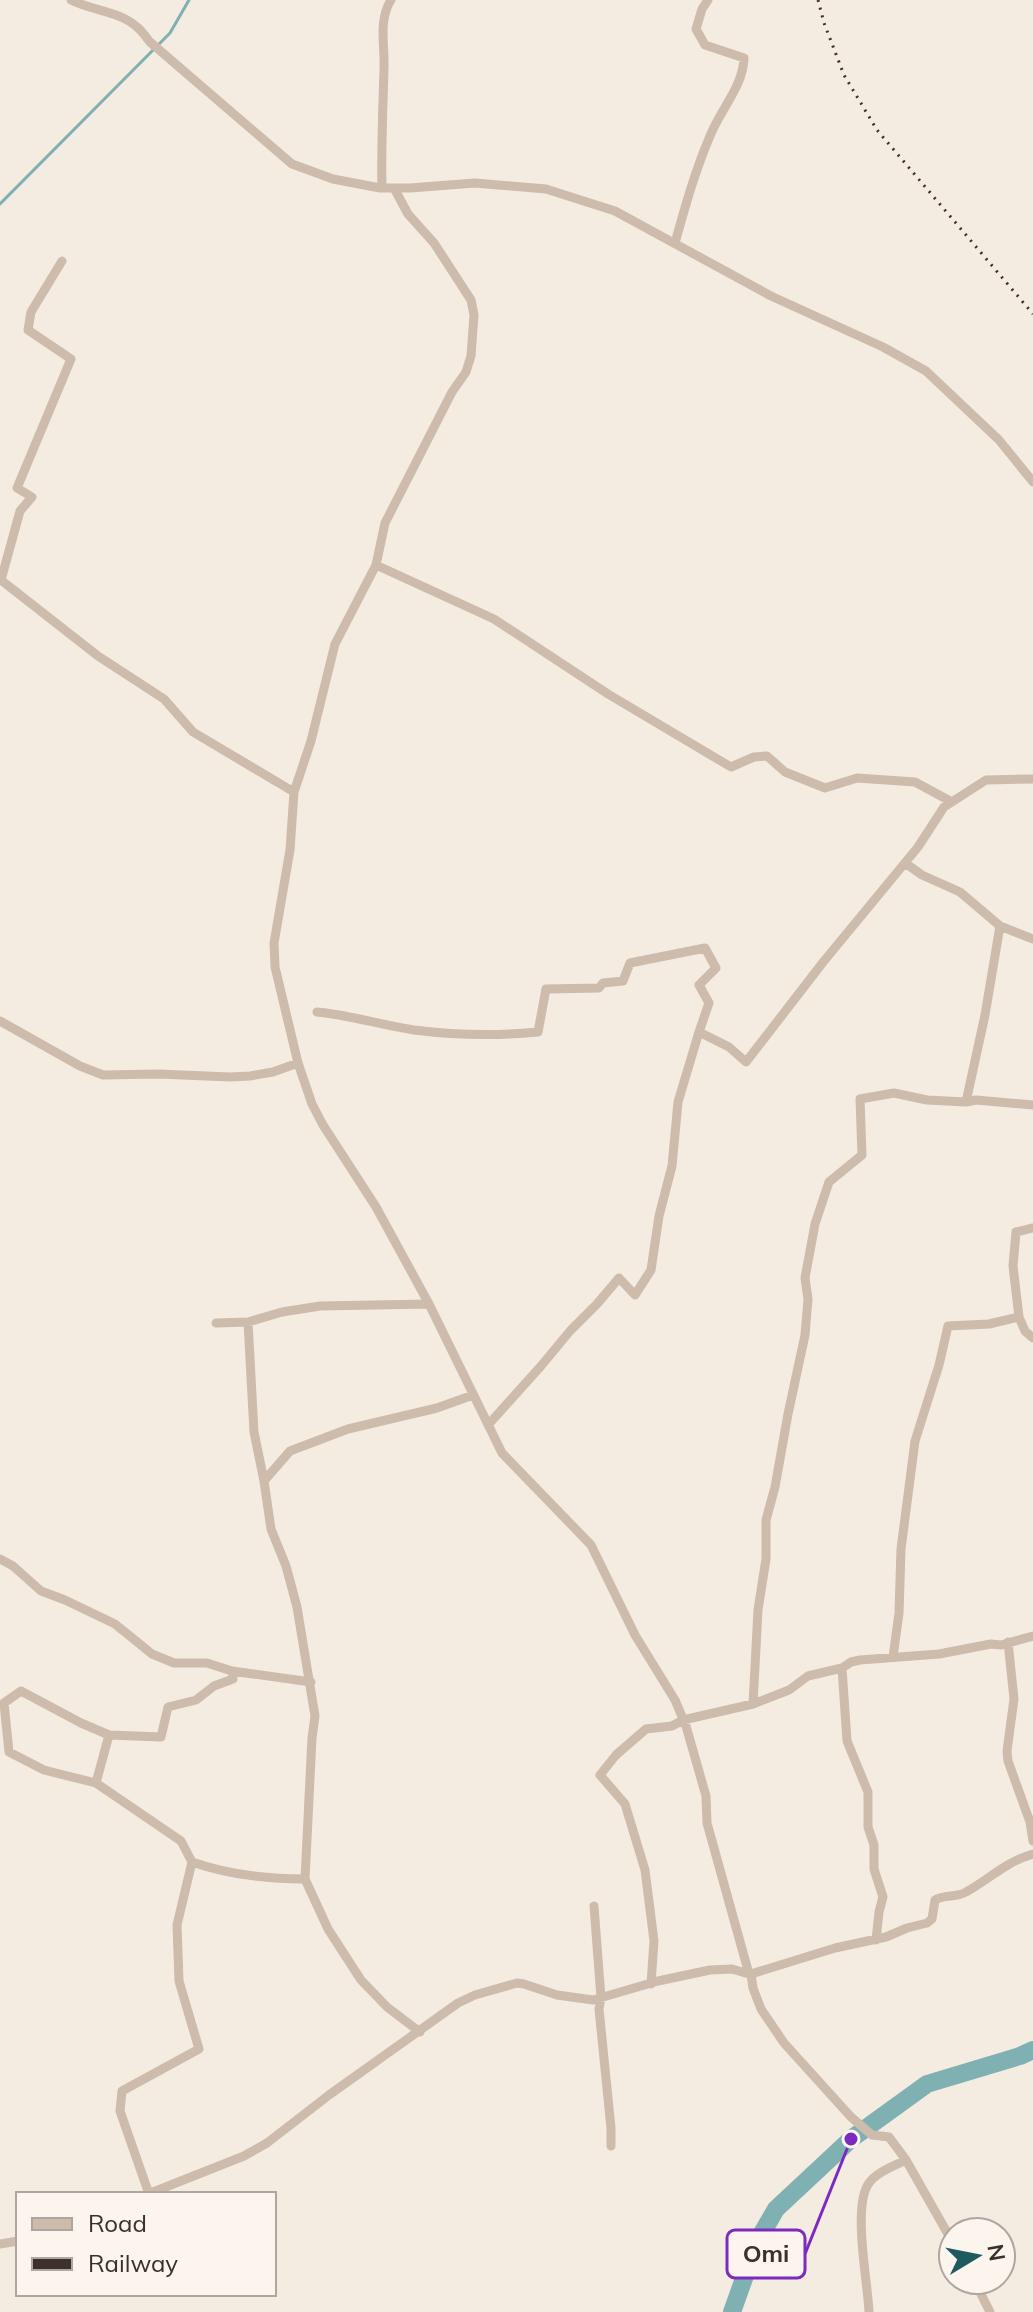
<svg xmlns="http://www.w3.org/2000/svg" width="1033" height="2312" font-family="Mulish,sans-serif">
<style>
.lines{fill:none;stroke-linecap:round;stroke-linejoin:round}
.stream{stroke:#7fb0b2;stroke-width:3}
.river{stroke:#7fb0b2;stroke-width:18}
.street{stroke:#cdbbac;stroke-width:9}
.rail{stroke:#3b302b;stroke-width:3;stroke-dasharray:2 6;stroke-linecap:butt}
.leader{fill:none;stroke:#7b2cbf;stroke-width:3}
.callout-dot{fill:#7b2cbf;stroke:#fbf5ee;stroke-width:3}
.callout{fill:#fbf5ee;stroke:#7b2cbf;stroke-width:3}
.callout-label{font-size:24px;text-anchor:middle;font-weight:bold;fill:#3b302b}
</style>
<rect width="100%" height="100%" fill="#f4ebe1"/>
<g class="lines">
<path class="stream" d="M0,204L170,33L189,0"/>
<path class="river" d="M732,2312L757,2242L776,2209L851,2139L927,2084L1020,2056L1033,2050"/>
<path class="street" d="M71,0C93,11 119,11 137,27C142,31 146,37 150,42L292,164L333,179L380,188H410L475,183L546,189L615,211L771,296L883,347L926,371L999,440L1033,482
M382,188C381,148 383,108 384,68C385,45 378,21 391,0
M394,188L408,214L434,243L471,300L474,315L471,356L466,372L452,392L385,523L376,565L335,644L311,741L294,792L290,850L274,943L275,967L298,1063L312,1104L323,1125L376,1207L429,1304L502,1453L591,1545L635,1635L675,1700L686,1726L706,1796L707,1823L749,1974H751L753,1988L761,2009L784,2043L851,2117L872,2135L889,2137L906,2160L953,2243
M675,243C685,207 695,171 710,136C720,110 743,87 744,58L705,45L696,29L702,9L708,0
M62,261L31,312L28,330L71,359L17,488L32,497L20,511L1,580L98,656L164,699L193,732L294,792
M376,565L494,619L608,694L731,767L754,757L767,756L785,772L825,788L857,778L915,782L952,802
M905,863L922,875L960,892L1000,926L985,1015L966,1102
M1000,926L1033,939
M317,1012C350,1015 381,1025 414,1030C454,1035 498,1036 538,1032L546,989L599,988L603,983L623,981L630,963L705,948L716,968L699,985L709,1003L699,1032L729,1047L746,1062L824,961L918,847L944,807L986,780L1033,779
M0,1021L80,1066L103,1075L159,1074L230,1077L250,1076L273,1072L298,1063
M1019,1317L1025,1331L1033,1338
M248,1322L254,1432L264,1481
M216,1323L248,1322L282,1312L320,1306L429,1304
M488,1425L541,1366L570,1331L597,1304L619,1278L635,1295L651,1270L659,1216L672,1166L678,1102L699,1032
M0,1559L13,1566L41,1591L65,1600L115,1624L152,1654L174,1663H207L232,1671L311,1682
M1008,1642L1014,1699L1007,1751L1008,1761L1030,1822L1033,1841
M893,1657L899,1613L901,1549L915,1441L939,1365L948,1326L989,1324L1019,1317L1013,1266L1016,1232L1033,1228
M842,1668L847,1741L868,1792V1827L874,1845V1869L883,1897L879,1912L876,1940
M753,1704L758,1610L766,1559V1520L775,1487L788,1414L805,1335L808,1299L805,1278L815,1224L829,1182L862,1155L860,1099L894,1093L927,1100L966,1102L976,1100L1033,1105
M96,1783L44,1770L9,1752L4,1703L21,1691L81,1723L109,1735
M192,1862L181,1841L96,1783L109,1735L161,1737L168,1707L196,1700L214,1686L233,1679L232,1671
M594,1906L601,1998L599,2009L611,2128V2146
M751,1974L835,1948L886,1937L907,1928L927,1923L932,1919L935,1900C945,1894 956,1898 966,1892C990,1879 1005,1862 1033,1854
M651,1984L654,1941L645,1870L625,1804L600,1775L616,1755L646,1729L672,1726L683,1720L753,1704L789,1690L808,1676L842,1668L851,1662L860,1660L939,1654L991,1644L1001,1645L1033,1636
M420,2032L387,2007L361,1980L328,1929L305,1879L312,1738L315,1716L297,1607L286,1566L271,1529L264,1481L290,1451L348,1429L437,1408L473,1395
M148,2194L244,2156L267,2143L329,2095L458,2003L475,1995L517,1983L524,1984L557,1995L593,2000L658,1981L710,1970L732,1969L749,1974
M149,2194L120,2111L122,2091L199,2049L179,1981L177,1925L192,1862C229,1875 266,1879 305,1879
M0,2244L18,2241
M974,2280L990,2312
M869,2312C868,2283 852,2206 869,2183C877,2172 894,2166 906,2160"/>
<path class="rail" d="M818,0L824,23L844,75L877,130L1033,314"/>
</g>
<path class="leader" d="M851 2139L805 2254"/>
<circle class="callout-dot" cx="851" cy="2139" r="8"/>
<rect class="callout" x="727" y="2230" width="78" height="48" rx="8"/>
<g class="callout-label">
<text x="766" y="2262">Omi</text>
</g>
<rect x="16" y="2192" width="260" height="104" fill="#fbf5ee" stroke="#aea6a0" stroke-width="2"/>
<rect x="32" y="2218" width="40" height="12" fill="#cdbbac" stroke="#aea6a0" stroke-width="2"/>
<text x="88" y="2232" font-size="24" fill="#3b302b">Road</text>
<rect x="32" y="2258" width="40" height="12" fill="#3b302b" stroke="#aea6a0" stroke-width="2"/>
<text x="88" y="2272" font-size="24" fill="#3b302b">Railway</text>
<g transform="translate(977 2256) rotate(80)"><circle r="38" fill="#fbf5ee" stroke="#aea6a0" stroke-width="2"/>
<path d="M0-6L14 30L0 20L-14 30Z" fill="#1f5a5e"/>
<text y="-12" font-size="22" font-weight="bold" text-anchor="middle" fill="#3b302b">N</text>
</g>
</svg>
